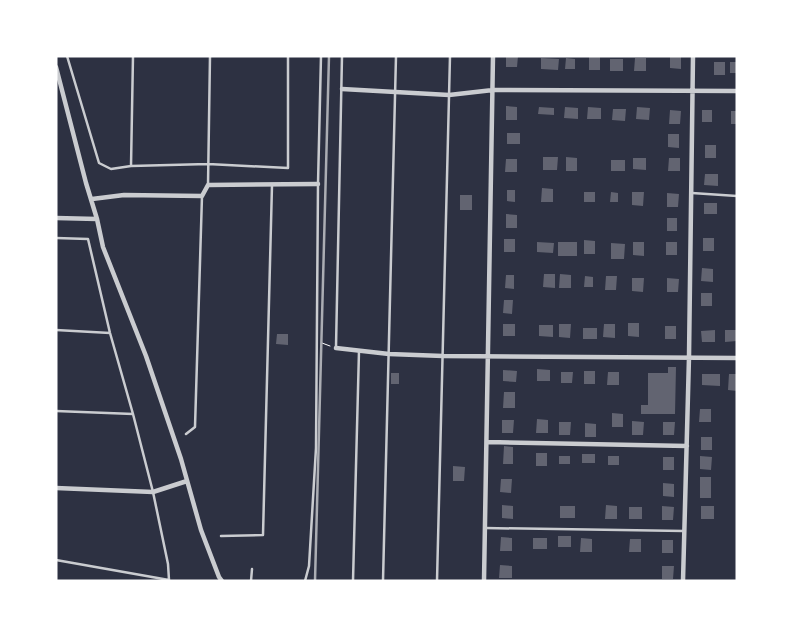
<svg xmlns="http://www.w3.org/2000/svg" width="793" height="637" font-family="'Exo 2',sans-serif">
<style>
.building{fill:#626471}
.lines{fill:none;stroke-linecap:round;stroke-linejoin:round}
.path{stroke:#fff;stroke-width:1}
.service{stroke:#caccd0;stroke-width:2.5}
.minor{stroke:#caccd0;stroke-width:4.5}
.rail{stroke:#abadb3;stroke-width:2.5}
</style>
<rect width="100%" height="100%" fill="#2d3142"/>
<path class="building" d="M506,56H518L517,67H506Z
M670,56H681V69L670,68Z
M589,57H600V70H589Z
M541,58L559,59L558,70L541,69Z
M566,58L575,59V69H565Z
M635,58H646V71H634Z
M610,59H623V71H610Z
M714,62H725V75H714Z
M730,62H737V73H730Z
M506,106L517,107V120H506Z
M539,107L554,108V115L538,114Z
M565,107L578,108V119L564,118Z
M588,107L601,108V119H587Z
M637,107L650,108L649,120L636,119Z
M613,109H626L625,121L612,120Z
M670,110L681,111L680,124H669Z
M702,110H712V122H702Z
M731,111H737V124H731Z
M507,133H520V144H507Z
M668,134H679V148L668,147Z
M705,145H716V158H705Z
M543,157H558L557,170H543Z
M566,157L577,158V171H566Z
M633,158H646V170L633,169Z
M669,158H680V171H668Z
M506,159H517V172H505Z
M611,160H625V171H611Z
M705,174H718V186L704,185Z
M542,188L553,189V202H541Z
M507,190H515V202L507,201Z
M584,192H595V202H584Z
M611,192L618,193V202H610Z
M632,192H644L643,206L632,205Z
M667,193L679,194L678,207H667Z
M460,195H472V210H460Z
M704,203H717V214H704Z
M506,214L517,215V228H506Z
M667,218H677V231H667Z
M703,238H714V251H703Z
M504,239H515V252H504Z
M584,240L595,241V254H584Z
M537,242L554,243L553,253L537,252Z
M558,242H577V256H558Z
M633,242H644V256L633,255Z
M666,242H677V255H666Z
M611,243L625,244L624,259H611Z
M702,268L713,269V282L701,281Z
M544,274H555V288L543,287Z
M560,274L571,275V288H559Z
M506,275H514V289L505,288Z
M585,276L593,277V287H584Z
M606,276H617L616,290H605Z
M632,278H644L643,292L632,291Z
M667,278L679,279L678,292H667Z
M701,293H712V306H701Z
M504,300H513L512,314L503,313Z
M628,323H639V337L628,336Z
M503,324H515V336H503Z
M559,324H571L570,338L559,337Z
M604,324H615V338L603,337Z
M539,325H553V337L539,336Z
M665,326H676V339H665Z
M583,328H597V339H583Z
M715,330V342H702L701,331Z
M725,330H737V341L725,342Z
M277,334H288V345L276,344Z
M668,367H676L675,414H641V405H648V373H668Z
M537,369L550,370V381H537Z
M503,370L517,371L516,382L503,381Z
M584,371H595V384H584Z
M561,372H573L572,383H561Z
M608,372H619V385H607Z
M391,373H399V384H391Z
M702,374H720V386L702,385Z
M729,374H737V391L728,390Z
M504,392H515V408H503Z
M700,409H711V422H699Z
M612,413L623,414V427H612Z
M537,419L548,420V433H536Z
M502,420H514L513,433H502Z
M632,421L644,422L643,435H632Z
M559,422H571L570,435H559Z
M663,422H675L674,435H663Z
M585,423L596,424V437H585Z
M701,437H712V450H701Z
M504,446L513,447V464H503Z
M536,453H547V466H536Z
M582,454H595V463H582Z
M559,456H570V464H559Z
M608,456H619V465H608Z
M700,456L712,457L711,470L700,469Z
M663,457H674V470H663Z
M453,466L465,467L464,481H453Z
M700,477H711V498H700Z
M501,479H512L511,493L500,492Z
M663,483L674,484V497L663,496Z
M502,505L513,506V519L502,518Z
M606,505L617,506V519H605Z
M560,506H575V518H560Z
M662,506L674,507L673,520H662Z
M701,506H714V519H701Z
M629,507H642V519H629Z
M558,536H571V547H558Z
M501,537L512,538V551H500Z
M533,538H547V549H533Z
M581,538L592,539V552H580Z
M630,539H641V552H629Z
M662,540H673V553H662Z
M500,565L512,566V578H499Z
M662,566H674L673,579H662Z"/>
<g class="lines">
<path class="path" d="M322,343L330,346"/>
<path class="service" d="M67,56L99,163L111,169L131,166L208,164L288,168V56
M131,166L133,56
M208,185L210,56
M692,193L737,196
M56,238L88,239L110,333L133,414L153,492L168,564L169,580L56,560
M56,330L110,333
M336,347L342,56
M56,411L133,414
M186,434L195,427L202,196
M485,528L684,531
M221,536L263,535L272,185
M251,581L252,569
M305,581L309,566L316,448L318,184L321,56
M353,581L359,351
M383,581C387,406 391,231 396,56
M437,581L450,56"/>
<path class="minor" d="M56,67L86,183L97,219L103,247L146,356L181,459L201,530L219,577L222,581
M342,89L449,95L493,90L737,91
M92,199L124,195L202,196L208,185L318,184
M56,218L97,219
M336,348L389,354L443,356L737,358
M488,442L687,446
M56,488L153,492L187,481
M484,581L493,56
M683,581L689,357L693,56"/>
<path class="rail" d="M315,581L329,56"/>
</g>
<rect width="793" height="637" fill="none" stroke="#ffffff" stroke-width="115"/>
</svg>
